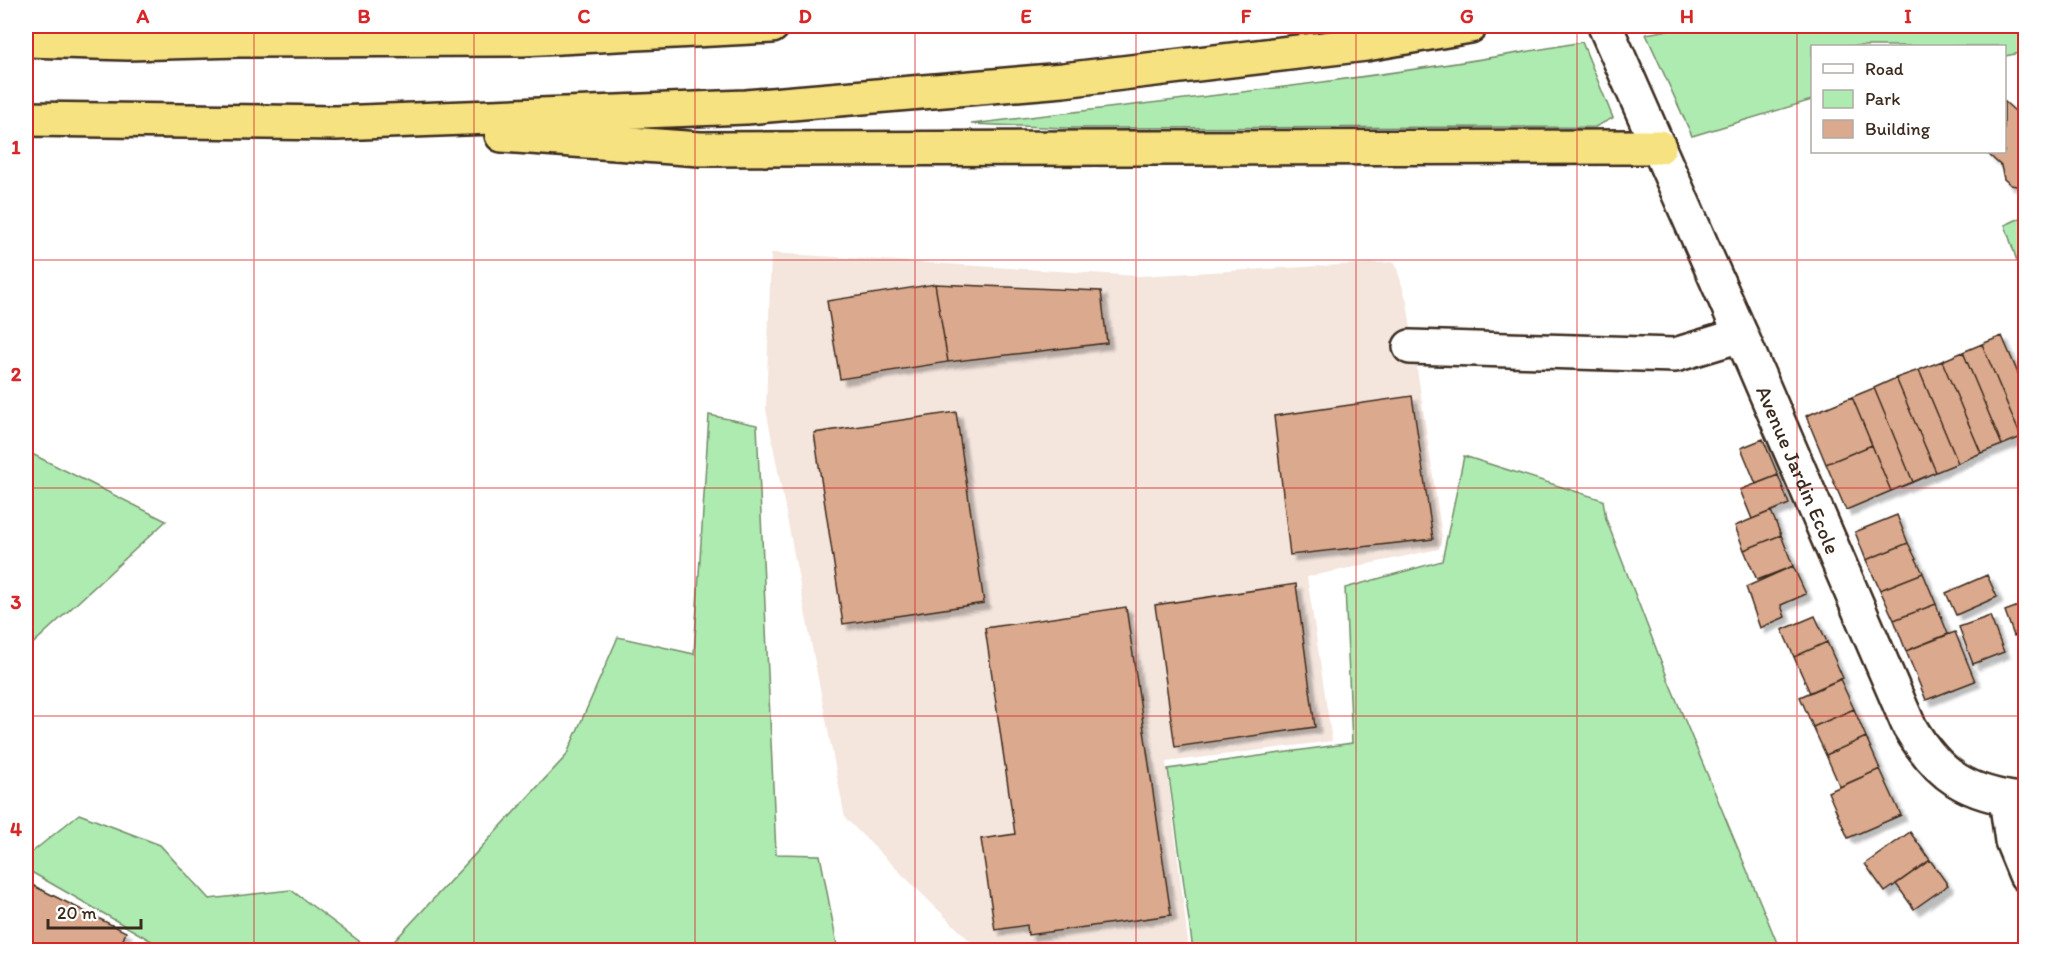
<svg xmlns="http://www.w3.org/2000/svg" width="2051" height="976" font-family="Itim,sans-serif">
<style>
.built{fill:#f4e5dd}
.green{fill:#aeebb1;stroke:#748a68;stroke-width:1.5}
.building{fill:#dba98d;stroke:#3b2a1e;stroke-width:1.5;filter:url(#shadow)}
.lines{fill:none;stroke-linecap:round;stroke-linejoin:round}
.minor-casing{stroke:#3b2a1e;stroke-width:38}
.highway-casing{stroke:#3b2a1e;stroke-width:38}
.minor{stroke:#fff;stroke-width:33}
.highway{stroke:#f6e281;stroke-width:33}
.grid{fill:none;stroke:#d62828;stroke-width:1.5;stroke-opacity:0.55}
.labels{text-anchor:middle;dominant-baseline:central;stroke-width:4.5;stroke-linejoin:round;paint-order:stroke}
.street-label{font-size:21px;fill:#3b2a1e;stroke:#fff}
.neatline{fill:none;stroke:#d62828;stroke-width:2}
.grid-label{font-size:20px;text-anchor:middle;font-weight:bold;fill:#d62828}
</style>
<defs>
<filter id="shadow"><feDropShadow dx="5.5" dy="5.5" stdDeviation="1.5" flood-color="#0004"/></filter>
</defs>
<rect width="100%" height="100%" fill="#fff"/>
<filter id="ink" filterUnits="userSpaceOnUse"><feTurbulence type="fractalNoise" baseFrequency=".0167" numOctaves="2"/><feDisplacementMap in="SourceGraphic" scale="12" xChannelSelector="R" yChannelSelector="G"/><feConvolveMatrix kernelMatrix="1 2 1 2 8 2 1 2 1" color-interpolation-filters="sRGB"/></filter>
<g filter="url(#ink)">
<path class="built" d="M771,253L1138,276L1395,262L1407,302L1442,536L1439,549L1307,577L1332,741L1166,762L1189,950H979L845,818L766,409Z"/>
<path class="green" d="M1690,26H2025V52L2005,56L2004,46H1812V100L1692,136L1646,34Z
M1582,42L1613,118L1595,127L1066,128L971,124C1175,100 1379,79 1582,42Z
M2025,216V259L2017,261L2005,225Z
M709,415L757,425L776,854L820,855L838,950H386L566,756L618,637L694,654Z
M26,451L166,521L26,650Z
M1464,456L1603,500L1606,519L1669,682L1780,950H1193L1168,769L1352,743L1345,588L1442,561Z
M79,814L160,845L209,899L291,890L371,950H167L26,869V857Z"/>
<path class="building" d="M2004,101L2026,121V184L2022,187L2011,185L2004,179L2001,166L1986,152H2004Z
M935,284L1101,291L1107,343L948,362Z
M935,284L948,362L840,379L827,301Z
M2002,336L2026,392V435L2021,437L1982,344Z
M1982,344L2021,437L2002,445L1963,352Z
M1963,352L2002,445L1981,453L1942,361Z
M1942,361L1981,453L1958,463L1919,370Z
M1919,370L1958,463L1936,472L1896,378Z
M1896,378L1936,472L1913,482L1874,388Z
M1874,388L1913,482L1891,491L1852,397Z
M1412,396L1433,539L1290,555L1274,416Z
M1852,397L1872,445L1826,464L1806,416Z
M956,412L984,603L843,624L814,433Z
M1763,439L1778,475L1756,484L1741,448Z
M1872,445L1891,491L1846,510L1826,464Z
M1778,475L1789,504L1752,519L1740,490Z
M1771,511L1781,535L1744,550L1735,526Z
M1897,515L1908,543L1866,560L1855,532Z
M1781,535L1793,566L1757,580L1744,550Z
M1908,543L1923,573L1880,590L1866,560Z
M1793,566L1806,594L1781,605L1785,617L1760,628L1746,587Z
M1923,573L1936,604L1894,620L1880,590Z
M1987,575L1997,597L1956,615L1946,593Z
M1296,584L1315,727L1175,747L1155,605Z
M2026,603V631L2014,636L2005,611Z
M1936,604L1948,634L1906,651L1894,620Z
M1126,607L1171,915L1028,935L1027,925L995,930L981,839L1015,834L985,628Z
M1815,616L1827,642L1794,657L1782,630Z
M1990,616L2004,652L1973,664L1959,627Z
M1955,632L1975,681L1926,700L1906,651Z
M1827,642L1843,678L1810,693L1794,657Z
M1840,679L1854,709L1813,727L1800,697Z
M1854,709L1866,737L1826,755L1813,727Z
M1866,737L1880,769L1840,787L1826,755Z
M1880,769L1901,815L1848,838L1828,792Z
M1910,832L1930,860L1885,892L1865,864Z
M1930,860L1948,885L1914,909L1896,884Z
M26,882L126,932L119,950H26Z"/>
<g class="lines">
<defs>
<g id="minor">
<path id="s1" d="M1605,26L1741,335L1909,726C1939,777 1967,794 2026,801"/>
<path d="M1410,347L1675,355L1741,335"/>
<path d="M2006,798L2012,841L2026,875"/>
</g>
<path id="highway" d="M26,40L128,43L239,40L522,39L772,26
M26,119L336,123L746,107L1063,80L1366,44L1470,26
M502,135L700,149L1659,147"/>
</defs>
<use href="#minor" class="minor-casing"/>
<use href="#highway" class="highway-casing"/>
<use href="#minor" class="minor"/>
<use href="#highway" class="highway"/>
</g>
</g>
<path class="grid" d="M254,26V950M474,26V950M695,26V950M915,26V950M1136,26V950M1356,26V950M1577,26V950M1797,26V950M26,260H2026M26,488H2026M26,716H2026"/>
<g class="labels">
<g class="street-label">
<text stroke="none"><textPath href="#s1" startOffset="484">Avenue Jardin Ecole</textPath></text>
</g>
</g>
<rect width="2051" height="976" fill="none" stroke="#fff" stroke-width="66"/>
<rect x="1811" y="45" width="195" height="108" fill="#ffffff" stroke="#b1aaa5" stroke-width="1.5"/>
<rect x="1823" y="64" width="30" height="9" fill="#ffffff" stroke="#b1aaa5" stroke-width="1.5"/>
<text x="1865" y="75" font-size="18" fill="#3b2a1e">Road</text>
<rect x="1823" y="90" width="30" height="18" fill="#aeebb1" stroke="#b1aaa5" stroke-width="1.5"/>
<text x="1865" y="105" font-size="18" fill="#3b2a1e">Park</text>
<rect x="1823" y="120" width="30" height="18" fill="#dba98d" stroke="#b1aaa5" stroke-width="1.5"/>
<text x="1865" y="135" font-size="18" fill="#3b2a1e">Building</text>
<path d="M48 919v9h93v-9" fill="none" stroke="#3b2a1e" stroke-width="3"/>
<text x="57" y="919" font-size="18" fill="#3b2a1e" stroke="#ffffff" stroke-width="4.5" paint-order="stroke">20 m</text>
<rect x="33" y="33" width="1985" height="910" class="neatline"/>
<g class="grid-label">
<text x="143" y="23">A</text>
<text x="364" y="23">B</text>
<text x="584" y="23">C</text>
<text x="805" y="23">D</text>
<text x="1026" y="23">E</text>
<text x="1246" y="23">F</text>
<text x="1467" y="23">G</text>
<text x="1687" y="23">H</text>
<text x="1908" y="23">I</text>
<text x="16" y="154">1</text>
<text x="16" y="381">2</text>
<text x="16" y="609">3</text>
<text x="16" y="836">4</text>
</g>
</svg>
